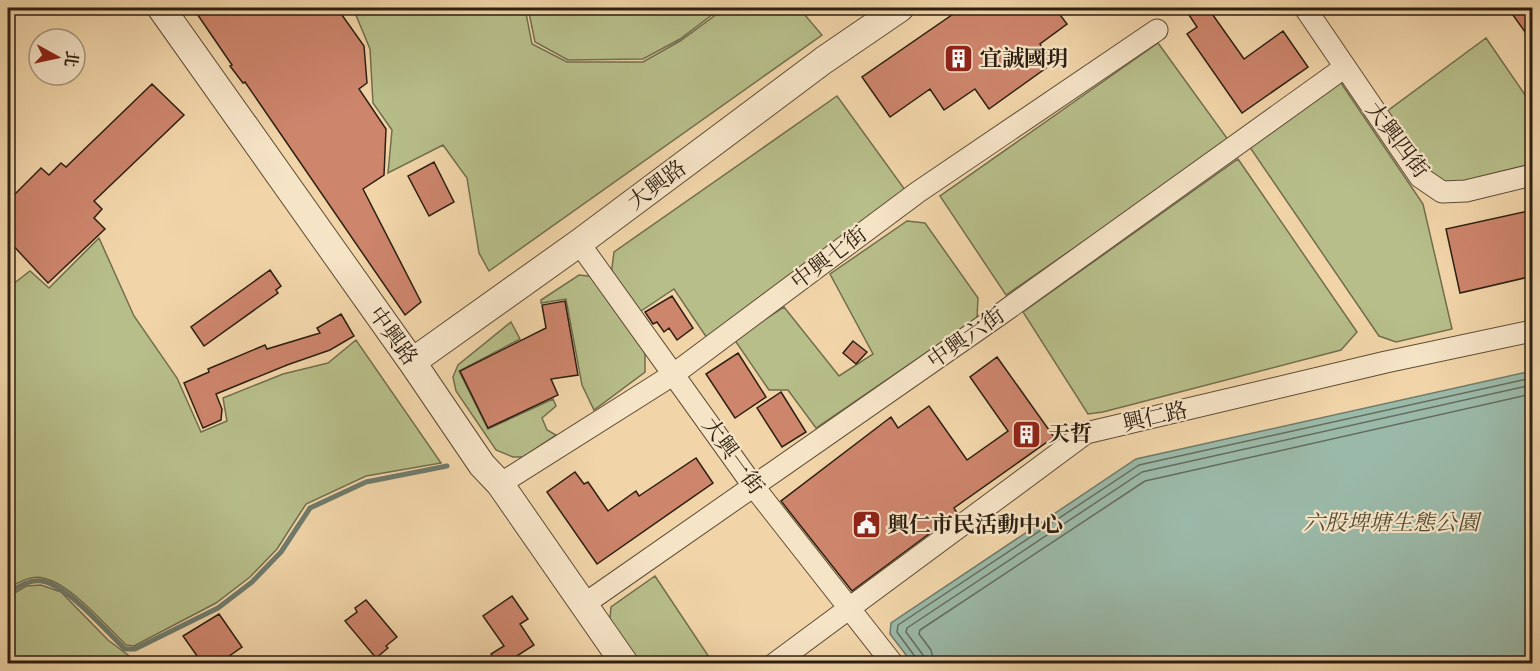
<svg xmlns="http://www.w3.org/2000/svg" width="1540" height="671" font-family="'IM FELL Double Pica','Noto Serif TC',serif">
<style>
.green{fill:#b7be8a;stroke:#726e4e;stroke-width:1.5}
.water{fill:#9bb9a8;stroke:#6f7b6c;stroke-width:1.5}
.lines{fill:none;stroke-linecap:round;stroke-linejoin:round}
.shore{stroke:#646c5c;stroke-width:1.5}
.stream{stroke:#6f7b6c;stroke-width:5}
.building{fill:#cd856c;stroke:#2d1f11;stroke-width:1.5}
.minor-casing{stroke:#5e4c37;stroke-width:23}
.tertiary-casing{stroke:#5e4c37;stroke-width:29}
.minor{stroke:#f6e4c7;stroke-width:21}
.tertiary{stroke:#f6e4c7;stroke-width:27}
.labels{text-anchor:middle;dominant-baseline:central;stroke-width:4.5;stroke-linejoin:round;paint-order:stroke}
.poi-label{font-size:22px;font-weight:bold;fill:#2d1f11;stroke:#f6e4c7;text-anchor:start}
.street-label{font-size:22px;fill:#2d1f11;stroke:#f6e4c7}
.park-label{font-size:22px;font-style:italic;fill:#564f35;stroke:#f6e4c7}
</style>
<rect width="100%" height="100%" fill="#f1d5a9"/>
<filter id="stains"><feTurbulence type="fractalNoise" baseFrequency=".00333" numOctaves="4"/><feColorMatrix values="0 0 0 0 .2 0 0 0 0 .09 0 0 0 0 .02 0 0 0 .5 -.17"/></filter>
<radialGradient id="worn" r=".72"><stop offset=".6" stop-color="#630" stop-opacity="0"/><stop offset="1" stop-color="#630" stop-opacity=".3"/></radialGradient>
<path class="green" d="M353,8H525L532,44L567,62H643L680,41L724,9L728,8H799L822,35L489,271L479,253L467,178L443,145L388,173L392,130L373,103L370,49Z
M528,8H721L680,39L643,59L568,60L535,42Z
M1486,38L1532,105V133L1528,136L1532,143V166L1456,184L1437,180L1422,164L1386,112Z
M1158,43L1229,141L1006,295L940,196Z
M1339,80L1423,204L1452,329L1396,342L1379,336L1249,146Z
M837,96L908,194L707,338L674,289L638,313L611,275L614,252Z
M1238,159L1357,332L1341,350L1103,412L1088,414L1023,312Z
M907,221L925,223L978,298L977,318L816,428L788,390H769L734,339L784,307L839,376L873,354L830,274Z
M99,238L134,316L177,378L201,432L227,421L223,398L283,374L328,363L356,340L441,463L366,476L306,504L277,549L250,577L216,603L134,646L126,645C106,626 70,583 43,578C30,575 18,583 8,588V288L30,271L49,288Z
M579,275L597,277L645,350V372L594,410L582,385L566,299L541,303V300Z
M511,322L520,339L459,371L488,429L553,399L556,406L542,418L547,430L556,435L523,457H513L496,450L456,391L453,377L458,365Z
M655,576L713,663H634L609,629L611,607Z
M41,585L61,592L108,640L128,655L135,663H11L8,660V597L26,586Z"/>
<path class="water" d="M1532,371V663L913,664L890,634L891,623L1136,459Z"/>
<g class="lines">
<path class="shore" d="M917,664L916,658L897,632L898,625L1139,465L1532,378
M925,664L923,655L906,632L907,628L1142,472L1532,385
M934,664L931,650L919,634L920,630L1145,481L1532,394"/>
<path class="stream" d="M8,593C18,587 29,579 42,581C67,585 106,631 125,649H135L218,608L252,582L281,552L310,508L366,482L447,466"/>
</g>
<path class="building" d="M193,8H337L364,46L367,83L359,89L386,129L384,175L363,189L421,302L405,315L245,82L243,83L230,66L232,65Z
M962,8H1055L1067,24L1040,44L1053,63L989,109L975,89L944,110L930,89L890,117L862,77Z
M1198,8H1208L1244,59L1283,31L1308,67L1242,113L1187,34L1197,27L1189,15Z
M1508,8H1533V43Z
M152,84L184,115L94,201L102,209L94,218L105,229L48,283L8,240V201L41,168L49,175L61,163L66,167Z
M434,162L454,202L429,216L408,176Z
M1533,210V276L1460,293L1446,229Z
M270,270L281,286L276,290L278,293L204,346L191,327Z
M672,296L693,328L677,340L669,328L664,332L657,322L653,324L645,312Z
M565,301L578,375L551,379L558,395L488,428L460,371L546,328L542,305Z
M341,314L354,336L330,350L287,365L216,394L222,409L221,420L203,428L184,383L209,372L208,369L265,345L267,349L320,333L317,328Z
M853,341L867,352L856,364L843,353Z
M738,353L766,397L735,418L706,374Z
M997,357L1054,437L954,508L957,513L852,591L781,501L891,417L898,428L929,406L967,460L1008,431L970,377Z
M781,392L806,432L782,447L757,408Z
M696,458L713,483L597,564L547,492L575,472L584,484L588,482L608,511L636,491L639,496Z
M512,596L528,619L520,624L534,645L506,663H497L491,654L504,646L483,616Z
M366,600L397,637L386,646L388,648L376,658L345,621L357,612L355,608Z
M219,614L242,647L219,663H202L183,636Z"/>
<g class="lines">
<defs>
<path id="minor" d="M1305,8L1420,177L1442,192L1466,191L1532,175
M579,243L754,487L893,664
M500,484L674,374L918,192L1157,30
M583,605L1002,313L1345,67
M774,664L1086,433L1386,362L1532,331"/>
<path id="tertiary" d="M161,8L412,362L482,465L500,484L625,664
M412,362L579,243L824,60L900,8"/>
</defs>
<use href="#minor" class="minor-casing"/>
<use href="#tertiary" class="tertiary-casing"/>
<use href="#minor" class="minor"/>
<use href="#tertiary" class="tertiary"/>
</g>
<defs>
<symbol id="building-square" viewBox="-11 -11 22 22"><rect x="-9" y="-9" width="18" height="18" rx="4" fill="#8f2418" stroke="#f6e4c7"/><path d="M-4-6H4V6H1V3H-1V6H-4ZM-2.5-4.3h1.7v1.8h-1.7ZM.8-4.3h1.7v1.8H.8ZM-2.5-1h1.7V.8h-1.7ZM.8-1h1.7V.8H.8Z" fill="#fff"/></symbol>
<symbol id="civic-square" viewBox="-11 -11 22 22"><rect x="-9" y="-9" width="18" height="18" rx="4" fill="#8f2418" stroke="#f6e4c7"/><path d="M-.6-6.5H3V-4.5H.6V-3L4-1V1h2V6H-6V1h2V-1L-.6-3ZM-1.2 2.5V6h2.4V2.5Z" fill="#fff"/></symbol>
</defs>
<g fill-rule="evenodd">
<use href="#building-square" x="942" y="42" width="33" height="33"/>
<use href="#building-square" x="1010" y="418" width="33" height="33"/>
<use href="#civic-square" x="850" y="508" width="33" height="33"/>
</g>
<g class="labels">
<g class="poi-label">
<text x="980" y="59">宜誠國玥</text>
<text x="1048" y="434">天哲</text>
<text x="887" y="525">興仁市民活動中心</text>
</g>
<g class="street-label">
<text transform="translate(1397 140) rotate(53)">大興四街</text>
<text transform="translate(657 185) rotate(-37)">大興路</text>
<text transform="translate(829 258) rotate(-37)">中興七街</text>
<text transform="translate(393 336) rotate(54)">中興路</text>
<text transform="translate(966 338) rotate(-35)">中興六街</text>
<text transform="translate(1155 417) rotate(-13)">興仁路</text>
<text transform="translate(733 456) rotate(54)">大興一街</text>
</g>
<g class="park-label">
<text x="1391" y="523">六股埤塘生態公園</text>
</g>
</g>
<rect width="1540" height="671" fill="none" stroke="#f1d5a9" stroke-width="30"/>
<rect x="9" y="9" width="1522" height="653" fill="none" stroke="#2d1f11" stroke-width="3"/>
<rect x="15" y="15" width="1510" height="641" fill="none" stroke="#2d1f11" stroke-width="1.5"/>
<g transform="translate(57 57) rotate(98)"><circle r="28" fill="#f6e4c7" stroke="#a6957e" stroke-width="1.5"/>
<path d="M0-4.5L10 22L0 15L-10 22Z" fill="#8f2418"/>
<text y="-9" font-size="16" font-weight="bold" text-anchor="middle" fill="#2d1f11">北</text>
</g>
<rect width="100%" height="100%" filter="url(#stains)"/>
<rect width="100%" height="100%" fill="url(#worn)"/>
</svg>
